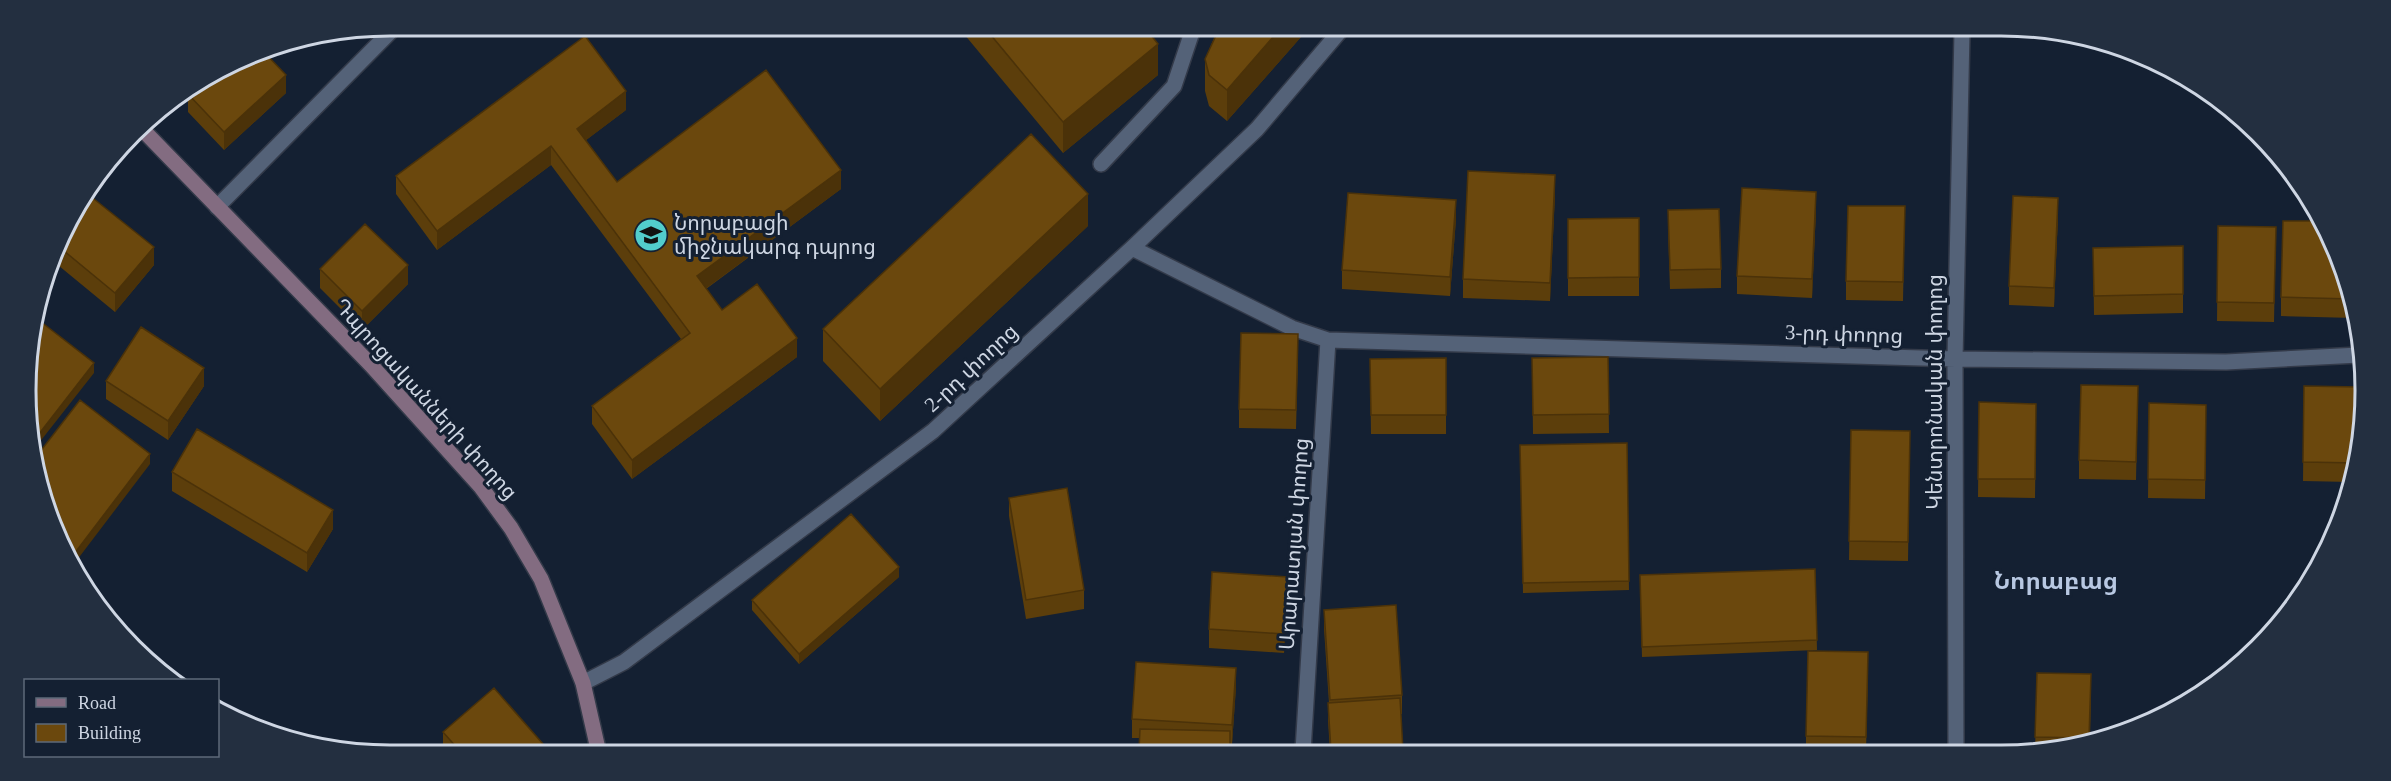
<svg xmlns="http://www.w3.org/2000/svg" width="2391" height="781" font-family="'Times New Roman','Noto Sans Armenian',serif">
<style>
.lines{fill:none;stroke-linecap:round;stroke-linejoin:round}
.lane-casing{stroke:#333a49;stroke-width:18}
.street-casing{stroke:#333a49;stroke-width:18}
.secondary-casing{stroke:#333a49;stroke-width:18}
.lane{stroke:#546278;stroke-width:15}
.street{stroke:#546278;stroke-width:15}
.secondary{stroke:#836c81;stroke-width:15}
.wall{fill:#5c3e0b}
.shaded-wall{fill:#4b3209}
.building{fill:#6b480d;stroke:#4b3209;stroke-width:1.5}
.labels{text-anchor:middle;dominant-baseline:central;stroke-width:6;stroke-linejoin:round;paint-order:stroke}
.poi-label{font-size:21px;fill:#ced6e3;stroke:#142032;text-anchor:start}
.street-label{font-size:21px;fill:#ced6e3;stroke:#142032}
.quarter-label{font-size:24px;font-weight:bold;fill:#b8c8e2;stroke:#142032}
.rim{fill:none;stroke:#ced6e3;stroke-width:3}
</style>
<rect width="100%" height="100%" fill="#142032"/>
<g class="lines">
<defs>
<path id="lane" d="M1101,164L1174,86L1193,29
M217,207L396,26"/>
<path id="street" d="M1132,248L1292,328L1328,340L1955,359L2226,362L2359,355
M583,683L624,662L933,431L1132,248L1257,129L1341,30
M1303,751L1328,340
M1956,752L1955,359L1962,32"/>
<path id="secondary" d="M141,128L371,365L481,487L511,528L541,579L583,683L598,749"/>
</defs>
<use href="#lane" class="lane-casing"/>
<use href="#street" class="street-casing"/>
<use href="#secondary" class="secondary-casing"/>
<use href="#lane" class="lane"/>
<use href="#street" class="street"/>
<use href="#secondary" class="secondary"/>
</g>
<path class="wall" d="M959,28L1146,29L1158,75L1063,153Z
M1218,29H1308L1227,121L1209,106L1205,91V59Z
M286,93L224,150L188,112V94Z
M626,110L586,140L617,182L841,189L706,289L722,310L797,357L632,479L592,424V406L681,339L551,165L437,250L396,194V176Z
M1555,194L1550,301L1463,298V279Z
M1905,206L1903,301L1846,300V281Z
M1816,210L1812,298L1737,294V276Z
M2058,216L2054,307L2009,305V286Z
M1639,218V296H1568V219Z
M1456,219L1450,296L1342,289V270Z
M2318,221L2354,309V318L2281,316V297Z
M1088,226L880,421L823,361V329Z
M2218,226L2276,227L2274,322L2217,321Z
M63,229L154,265L115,312L53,261Z
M1668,229L1721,269V288L1670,289Z
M2183,246V313L2094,315L2093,248Z
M320,269L408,284L362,330L320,288Z
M1298,353L1296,429L1239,428V409Z
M1608,357L1609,433L1533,434L1532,358Z
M1446,358V434H1371L1370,359Z
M106,381L204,386L168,440L106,399Z
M2138,386L2136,480L2079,479V460Z
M2304,386L2358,462L2351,482L2303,481Z
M1979,402L2036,422L2035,498L1978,497Z
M2149,403L2206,423L2205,499L2148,498Z
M1851,430L1910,431L1908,561L1849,560Z
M1627,443L1629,590L1523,593L1520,445Z
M172,472L333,529L307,572L172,491Z
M1009,498L1084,590V609L1026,619L1009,516Z
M1815,569L1817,650L1642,657L1640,585Z
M899,577L799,664L752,610V600Z
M1288,596L1284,653L1209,648V629Z
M1324,610L1402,695V714H1401L1403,751H1330L1328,721V703H1329L1324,629Z
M1868,671L1866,752H1806V736Z
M2037,673L2091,693L2090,740L2048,752H2035Z
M1236,687L1232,744H1230V750H1139V738H1132V719Z
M443,732L543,749H443Z"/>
<path class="shaded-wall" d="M1280,29H1308L1227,121V90Z
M1158,44V75L1063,153V122Z
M286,75V93L224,150V132Z
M626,91V110L577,147V129Z
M551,146V165L437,250V231Z
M841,170V189L697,295V276Z
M1555,175V194L1550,301V283Z
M1816,192V210L1812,298V279Z
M1088,194V226L880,421V389Z
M2058,198V216L2054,307V288Z
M1456,200V219L1450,296V277Z
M154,247V265L115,312V293Z
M408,265V284L362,330V311Z
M797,338V357L632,479V460Z
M94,363V373L35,448V439Z
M204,368V386L168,440V421Z
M150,454V464L74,564L71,558Z
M333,510V529L307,572V553Z
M899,567V577L799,664V654Z
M1288,577V596L1284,653V634Z
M1236,668V687L1232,744V725Z"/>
<path class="building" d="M985,28L1146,29L1158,44L1063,122Z
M1219,29H1280L1227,90L1209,75L1205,59Z
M585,36L626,91L577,129L617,182L766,70L841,170L697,276L722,310L757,284L797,338L632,460L592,406L690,333L551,146L437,231L396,176Z
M263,51L286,75L224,132L188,94L193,89L251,53Z
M1031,134L1088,194L880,389L823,329Z
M1468,171L1555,175L1550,283L1463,279Z
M1742,188L1816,192L1812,279L1737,276Z
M1348,193L1456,200L1450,277L1342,270Z
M89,195L154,247L115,293L58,246L63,229Z
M2013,196L2058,198L2054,288L2009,286Z
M1848,206H1905L1903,282L1846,281Z
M1719,209L1721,269L1670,270L1668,210Z
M1639,218V277L1568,278V219Z
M2283,221H2318L2350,299L2281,297Z
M365,224L408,265L362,311L320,269Z
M2218,226L2276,227L2274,303L2217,302Z
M2183,246V294L2094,296L2093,248Z
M36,318L94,363L35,439L29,343Z
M141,327L204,368L168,421L106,381Z
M1241,333L1298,334L1296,410L1239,409Z
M1608,357L1609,414L1533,415L1532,358Z
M1446,358V415H1371L1370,359Z
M2081,385L2138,386L2136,462L2079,460Z
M2304,386L2358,387V463L2303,462Z
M80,400L150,454L71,558L38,485L36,457Z
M1979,402L2036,404L2035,479H1978Z
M2149,403L2206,405L2205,480L2148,479Z
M197,429L333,510L307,553L172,472Z
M1851,430L1910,431L1908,542L1849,541Z
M1627,443L1629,581L1523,583L1520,445Z
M1067,488L1084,590L1026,600L1009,498Z
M851,514L899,567L799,654L752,600Z
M1815,569L1817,640L1642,647L1640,575Z
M1212,572L1288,577L1284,634L1209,629Z
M1396,605L1402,695L1330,700L1324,610Z
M1808,651L1868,652L1866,737L1806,736Z
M1136,662L1236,668L1232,725L1132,719Z
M2037,673L2091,674L2089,738L2035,737Z
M494,688L543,744L537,749H458L443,732Z
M1400,698L1403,751H1331L1328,703Z
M1140,729L1230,731V750H1139Z"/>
<defs>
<symbol id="school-disc" viewBox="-11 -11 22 22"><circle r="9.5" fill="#52cdcc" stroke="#142032"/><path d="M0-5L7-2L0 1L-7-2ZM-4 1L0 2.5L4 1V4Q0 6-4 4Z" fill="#111"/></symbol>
</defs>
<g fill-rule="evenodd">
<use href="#school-disc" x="632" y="216" width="38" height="38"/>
</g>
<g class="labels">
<g class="poi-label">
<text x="674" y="223">Նորաբացի<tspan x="674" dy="24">միջնակարգ դպրոց</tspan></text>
</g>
<g class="street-label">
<text transform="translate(1844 334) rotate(2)">3-րդ փողոց</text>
<text transform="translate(971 368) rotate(-43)">2-րդ փողոց</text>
<text transform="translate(1935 392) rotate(-90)">Կենտրոնական փողոց</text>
<text transform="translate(426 399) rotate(48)">Դպրոցականների փողոց</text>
<text transform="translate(1294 544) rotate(-86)">Արարատյան փողոց</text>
</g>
<g class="quarter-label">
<text x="2056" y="581">Նորաբաց</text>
</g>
</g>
<path d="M0 0H2391V781H0ZM390 36H2001A354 354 0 0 1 2355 390V391A354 354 0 0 1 2001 745H390A354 354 0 0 1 36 391V390A354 354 0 0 1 390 36Z" fill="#232f40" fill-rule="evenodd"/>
<path class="rim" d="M390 36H2001A354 354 0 0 1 2355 390V391A354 354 0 0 1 2001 745H390A354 354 0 0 1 36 391V390A354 354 0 0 1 390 36Z"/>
<rect x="24" y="679" width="195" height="78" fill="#142032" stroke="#5e6979" stroke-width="1.5"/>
<rect x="36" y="698" width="30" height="9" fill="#836c81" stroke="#5e6979" stroke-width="1.5"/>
<text x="78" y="709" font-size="18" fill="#ced6e3">Road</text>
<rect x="36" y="724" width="30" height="18" fill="#6b480d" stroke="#5e6979" stroke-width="1.5"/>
<text x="78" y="739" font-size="18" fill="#ced6e3">Building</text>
</svg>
